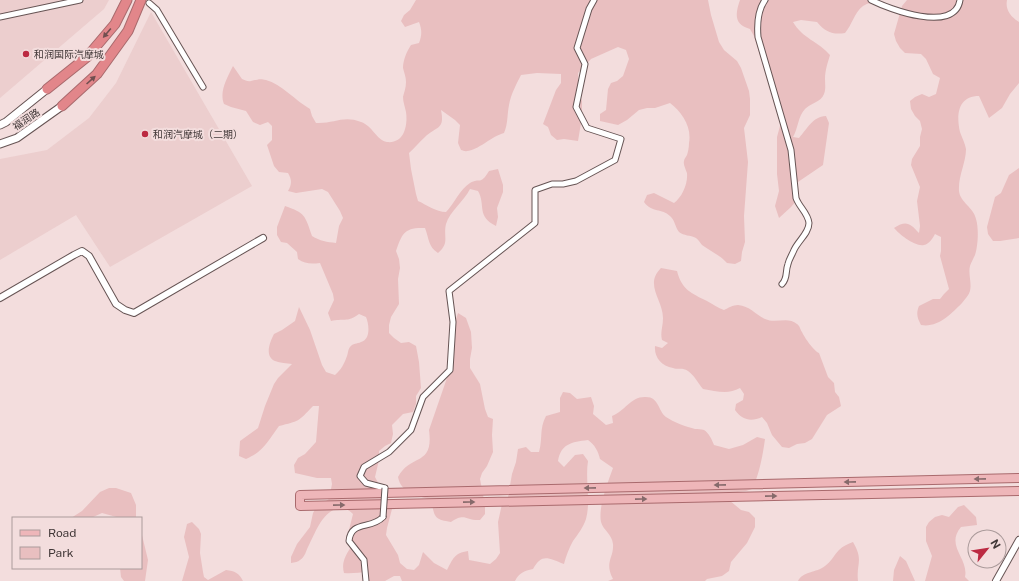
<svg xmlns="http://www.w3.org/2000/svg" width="1019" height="581" font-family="'Public Sans','Noto Sans SC',sans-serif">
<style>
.built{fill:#eccece}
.green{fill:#e9bfc0}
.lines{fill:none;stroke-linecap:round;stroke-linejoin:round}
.minor-casing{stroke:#665454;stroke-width:7}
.tertiary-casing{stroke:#665454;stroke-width:8}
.secondary-casing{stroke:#665454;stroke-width:9}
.primary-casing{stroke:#a96a6d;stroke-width:10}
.motorway-casing{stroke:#a96a6d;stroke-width:11}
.minor{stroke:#fff;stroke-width:5}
.tertiary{stroke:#fff;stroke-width:6}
.secondary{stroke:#fff;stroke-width:7}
.primary{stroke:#eeb6b9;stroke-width:8}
.motorway{stroke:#e2868a;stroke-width:9}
.minor-bridge-casing{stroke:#665454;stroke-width:7;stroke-linecap:butt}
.minor-bridge{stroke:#fff;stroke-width:5}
.oneway{fill:#714f50}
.oneway2{fill:#866a6b}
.poi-dot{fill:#bc2a42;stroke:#f3dddd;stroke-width:1.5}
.labels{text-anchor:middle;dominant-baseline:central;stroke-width:4;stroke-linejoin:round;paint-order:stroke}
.poi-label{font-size:10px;fill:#403737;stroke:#f3dddd;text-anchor:start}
.street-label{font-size:10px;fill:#403737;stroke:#f3dddd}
</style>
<rect width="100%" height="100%" fill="#f3dddd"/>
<path class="built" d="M0,0H109L104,9L0,98Z
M151,12L252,186L110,267L76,215L0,260V159L47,150L89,118L116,83Z"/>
<path class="green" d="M416,0H708L711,15L719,42L724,50L737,61L741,68L749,91L750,99V115L744,128L748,162L744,216L745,242L742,252L741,261L735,264L727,263C720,255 710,251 702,245C700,243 699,240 696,238C690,235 684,236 679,232C675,227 675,220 670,216C662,208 652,213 644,202L647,195L654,193L674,203C682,197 688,184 687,173C686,170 683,164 684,161C684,159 686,157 687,155C688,152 689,147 689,143C692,127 682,112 670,103L655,108H647L639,110L627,120L618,125L600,121V114L606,110L608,89L611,83L617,81L623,76L629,59L626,50L618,47L591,59L578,73L579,93L582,101V117L578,141L564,139L557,140L551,135L548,127L543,124L556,90L561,83V74L537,73L521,75C516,85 511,94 509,105C507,115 508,124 504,133C492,136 477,151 467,151C465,152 463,150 461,150L458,143L460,125L455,120L441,110C445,130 437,126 425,137C419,142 415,148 409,153L411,169L416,194L418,201C427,205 436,212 446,212C454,204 460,189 470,183C480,177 480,186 489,171L498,169L503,185V192L497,208L498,217L496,226C476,216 486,205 478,191L470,189C464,201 450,211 446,224C443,237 450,243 438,253C428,247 429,238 425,228C404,227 402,234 396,251L399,259L400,268L398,279L399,304L391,317L389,325V333L394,338L401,343L409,342L416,346L419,362L421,388L416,396V404L413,412L403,414L392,425L393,434L391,443L385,446L379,451V460L375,477L392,509L387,528L386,535L398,555L400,563L407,569L414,570L419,565L423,552L434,563L447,570C453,559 454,553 468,551L469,560L490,564L496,559L500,553L498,522L502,504L508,497L512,474L516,462L518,449L526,447L531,452H539C543,438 539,429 546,416L560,412V398L563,392L570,393L577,399L591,397L594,406L593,414L606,425L613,423L612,416C625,411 631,396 646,397C659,397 658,411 666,417C673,422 687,427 695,429C698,429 701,429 704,430C709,433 712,440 714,445L729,449L743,445L757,437L765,439C763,454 759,476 752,489L746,491L729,493V500L741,510L749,512L755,518V527L747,543L731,562L729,571L722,576L707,579L705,581H608L613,579C604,562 614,558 613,544C612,534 603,530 601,522C598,507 608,482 613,468L600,459C598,451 595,445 588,440C571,442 561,444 558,461L564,467L575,455L583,454L588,461C585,480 591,501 586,519C583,528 578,534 573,541C569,548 566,556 564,564C548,558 542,553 533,569C524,571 519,573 515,581H402L400,576H394L385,581H369L368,572C360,572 352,574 344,573C341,562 346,555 352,545L346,542L353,514C348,509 343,507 336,509C321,514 315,534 308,547C306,551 305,557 300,560C298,562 295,562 291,563V557L297,544L310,527L313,513L317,506L323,503L329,499L332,484L331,478H317L295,473L294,465L298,458L305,454L316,442L319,406H313C298,422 299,421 279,426C268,441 263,452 246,459L239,456L240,441L258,428L265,406L274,384L278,378L292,364C287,363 280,363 275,361C264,356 270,342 274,334L282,330L295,321L299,307L310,330L322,365L326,372L335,375C341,370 344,364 347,356C348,354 348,349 350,347C353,343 357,344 361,342C371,339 369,324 366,317L359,314C347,323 343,318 331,321L328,313L334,300L333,294L320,263C311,264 305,264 298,259L297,252L287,243L281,242L277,235V227L285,206C305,213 305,215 312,236C320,241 327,242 336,243L339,226L343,218L340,211L328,192L322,189L296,193L288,191C292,184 292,180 288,173L279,172L274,166L267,145L272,140V126L268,122L260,125L253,122L246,111L231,107L224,104C219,92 227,78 233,66L242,79C245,80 248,82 251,81C257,80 259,78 266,80C281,84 296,101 310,109L312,116L316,123C334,124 343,115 361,122C373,126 376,140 387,142C404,144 408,126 406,112C405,107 403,102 403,97C404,92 406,88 406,82C406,77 404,72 403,68C403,60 407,51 411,45L419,43C422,35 422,30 419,22L405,27L401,21L404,15L410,10Z
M740,0H878C873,2 868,3 863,6C854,13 852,25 845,33C833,35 825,32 817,22L801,20L793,22C802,38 819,42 830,55C828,62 825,70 825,79C825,84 826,89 824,94C821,102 811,103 805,109C798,116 798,129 793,137L799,138C808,128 812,117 826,116L829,123L823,165L795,184L796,201L791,207L779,218L775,206L779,191L777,174V137L783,115L779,108L767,71L763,65L754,36L750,29C734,25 735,14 740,0Z
M907,0H1007C1005,10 1011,17 1019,22V83L1010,94L1002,108L989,118L979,96C958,96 956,115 960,132C962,138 965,143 966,149C966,163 958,176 959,191C960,202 974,208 976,219C979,229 978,246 975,255C973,259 971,263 970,266C968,274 972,283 970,291C969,295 965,299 962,303C951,314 938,328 921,325C917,318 916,313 919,306L933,299H940L944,294L949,289L940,256L941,251V237L935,234C933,238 929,244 924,245C915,247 899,234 894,228C906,220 910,223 919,233L920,226L917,201L920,187L911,165L912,159L920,146V137L922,129L920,121L915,116L911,109L910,101L915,97L922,94L929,97L936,94L940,78L933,74L926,59L921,54L905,53L900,48L896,41L894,34L902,6Z
M1019,168V238L1000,241H993L988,234L987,227L995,197L1001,193L1009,175Z
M661,268L677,271C682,290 691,293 707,301C713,304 718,308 724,310C728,308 733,305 738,305C750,306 756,315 765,319C776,324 788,316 797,324C800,326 800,329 802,332C804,337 814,351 819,353L828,377L834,383L835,392L839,397L841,406L827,415L812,439L805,443L797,444L789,448L782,447L772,435L767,423L762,417C751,422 742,420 735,410L736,404L743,400L744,394L740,388C728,395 716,391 703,389C698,383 694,375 688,371C682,367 679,370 673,368C661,366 654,357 655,346L662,348L668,343L662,340C660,332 663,327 663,318C663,299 644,285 661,268Z
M458,313L466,318L471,332L472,348L470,359V368L480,384L485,409L488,417L493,419L492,435L493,452L487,466L482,473L480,479L485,505V514L480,520C466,521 465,512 451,522C433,519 435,517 431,500C417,495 401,493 398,477C411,453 434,467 429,430L448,375L453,328Z
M109,488H116L131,493L136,505V518H120L102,513L91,518H71L82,511L100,492Z
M964,505L976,517L977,525L961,527C945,546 969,558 965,577L969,581H925L932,556L926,541V527L929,522L935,517L942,515L949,517L958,507Z
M192,522L199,529L201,534L200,553L203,572L204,577L208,580L226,570C235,571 239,573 243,581H182L189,557L184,537L187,524Z
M141,531L148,560L145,581H124L121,577L120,568H141Z
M853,542C864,561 856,563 858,581H798C803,571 816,573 825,566C831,562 834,555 839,550C843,546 848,544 853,542Z
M900,556L906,561L915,581H893L894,570Z"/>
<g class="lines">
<defs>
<path id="minor" d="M765,0C758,10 757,25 758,37L791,150L796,198C799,207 808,213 809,223C809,233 798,241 794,250C792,255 789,259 788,264C785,272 788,278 782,284
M871,0C889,9 955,34 960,0
M149,3L157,10L203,87
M0,17L80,0
M385,488L366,483L360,476L364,467L389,452L411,430L423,397L450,370L453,322L449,291L535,223V190L552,184H563L576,181L615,160L621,139L587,128L576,107L585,64L577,48L589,9L594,0
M366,581L364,560L349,541C351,520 371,530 383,517"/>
<path id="tertiary" d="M0,298L74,255L82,251L89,256L116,304L125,310L134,313L263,238
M996,581L1019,540"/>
<path id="secondary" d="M0,125L6,122L47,89
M0,144L17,138L62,106"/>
<path id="primary" d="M1019,478L300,495V506L1019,491"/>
<path id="motorway" d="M47,89L87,57L115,24L127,0
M62,106L97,74L128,31L141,0"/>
</defs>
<use href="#minor" class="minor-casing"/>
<use href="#tertiary" class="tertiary-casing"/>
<use href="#secondary" class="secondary-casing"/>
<use href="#primary" class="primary-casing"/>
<use href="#motorway" class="motorway-casing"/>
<use href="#minor" class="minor"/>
<use href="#tertiary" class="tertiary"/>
<use href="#secondary" class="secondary"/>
<use href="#primary" class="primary"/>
<use href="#motorway" class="motorway"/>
<defs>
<path id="minor-bridge" d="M383,517L385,488"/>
</defs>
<use href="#minor-bridge" class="minor-bridge-casing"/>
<use href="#minor-bridge" class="minor-bridge"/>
</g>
<defs><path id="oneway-solid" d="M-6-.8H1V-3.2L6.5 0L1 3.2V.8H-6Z"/></defs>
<g class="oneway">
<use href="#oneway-solid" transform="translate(107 33) rotate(130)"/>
<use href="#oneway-solid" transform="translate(91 80) rotate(-42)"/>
</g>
<g class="oneway2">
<use href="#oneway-solid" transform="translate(980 479) rotate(179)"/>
<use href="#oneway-solid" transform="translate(850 482) rotate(179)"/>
<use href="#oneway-solid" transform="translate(720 485) rotate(179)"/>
<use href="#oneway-solid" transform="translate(590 488) rotate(179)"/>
<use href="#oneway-solid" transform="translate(771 496) rotate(-1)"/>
<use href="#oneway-solid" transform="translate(641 499) rotate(-1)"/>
<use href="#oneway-solid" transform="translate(469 502) rotate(-1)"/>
<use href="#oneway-solid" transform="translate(339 505) rotate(-1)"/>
</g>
<g class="poi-dot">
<circle cx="26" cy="54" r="4"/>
<circle cx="145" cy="134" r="4"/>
</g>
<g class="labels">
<g class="poi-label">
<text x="34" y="54">和润国际汽摩城</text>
<text x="153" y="134">和润汽摩城（二期）</text>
</g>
<g class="street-label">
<text transform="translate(26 119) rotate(-34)">福润路</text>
</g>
</g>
<rect x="12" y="517" width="130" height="52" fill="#f3dddd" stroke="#ab9b9b"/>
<rect x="20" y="530" width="20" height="6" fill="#eeb6b9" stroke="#ab9b9b"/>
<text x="48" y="537" font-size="12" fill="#403737">Road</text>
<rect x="20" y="547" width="20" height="12" fill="#e9bfc0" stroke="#ab9b9b"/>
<text x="48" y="557" font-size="12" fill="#403737">Park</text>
<g transform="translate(987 549) rotate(60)"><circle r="19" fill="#f3dddd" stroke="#ab9b9b"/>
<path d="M0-3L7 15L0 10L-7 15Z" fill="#bc2a42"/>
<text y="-6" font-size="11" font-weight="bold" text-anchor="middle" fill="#403737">N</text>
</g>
</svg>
